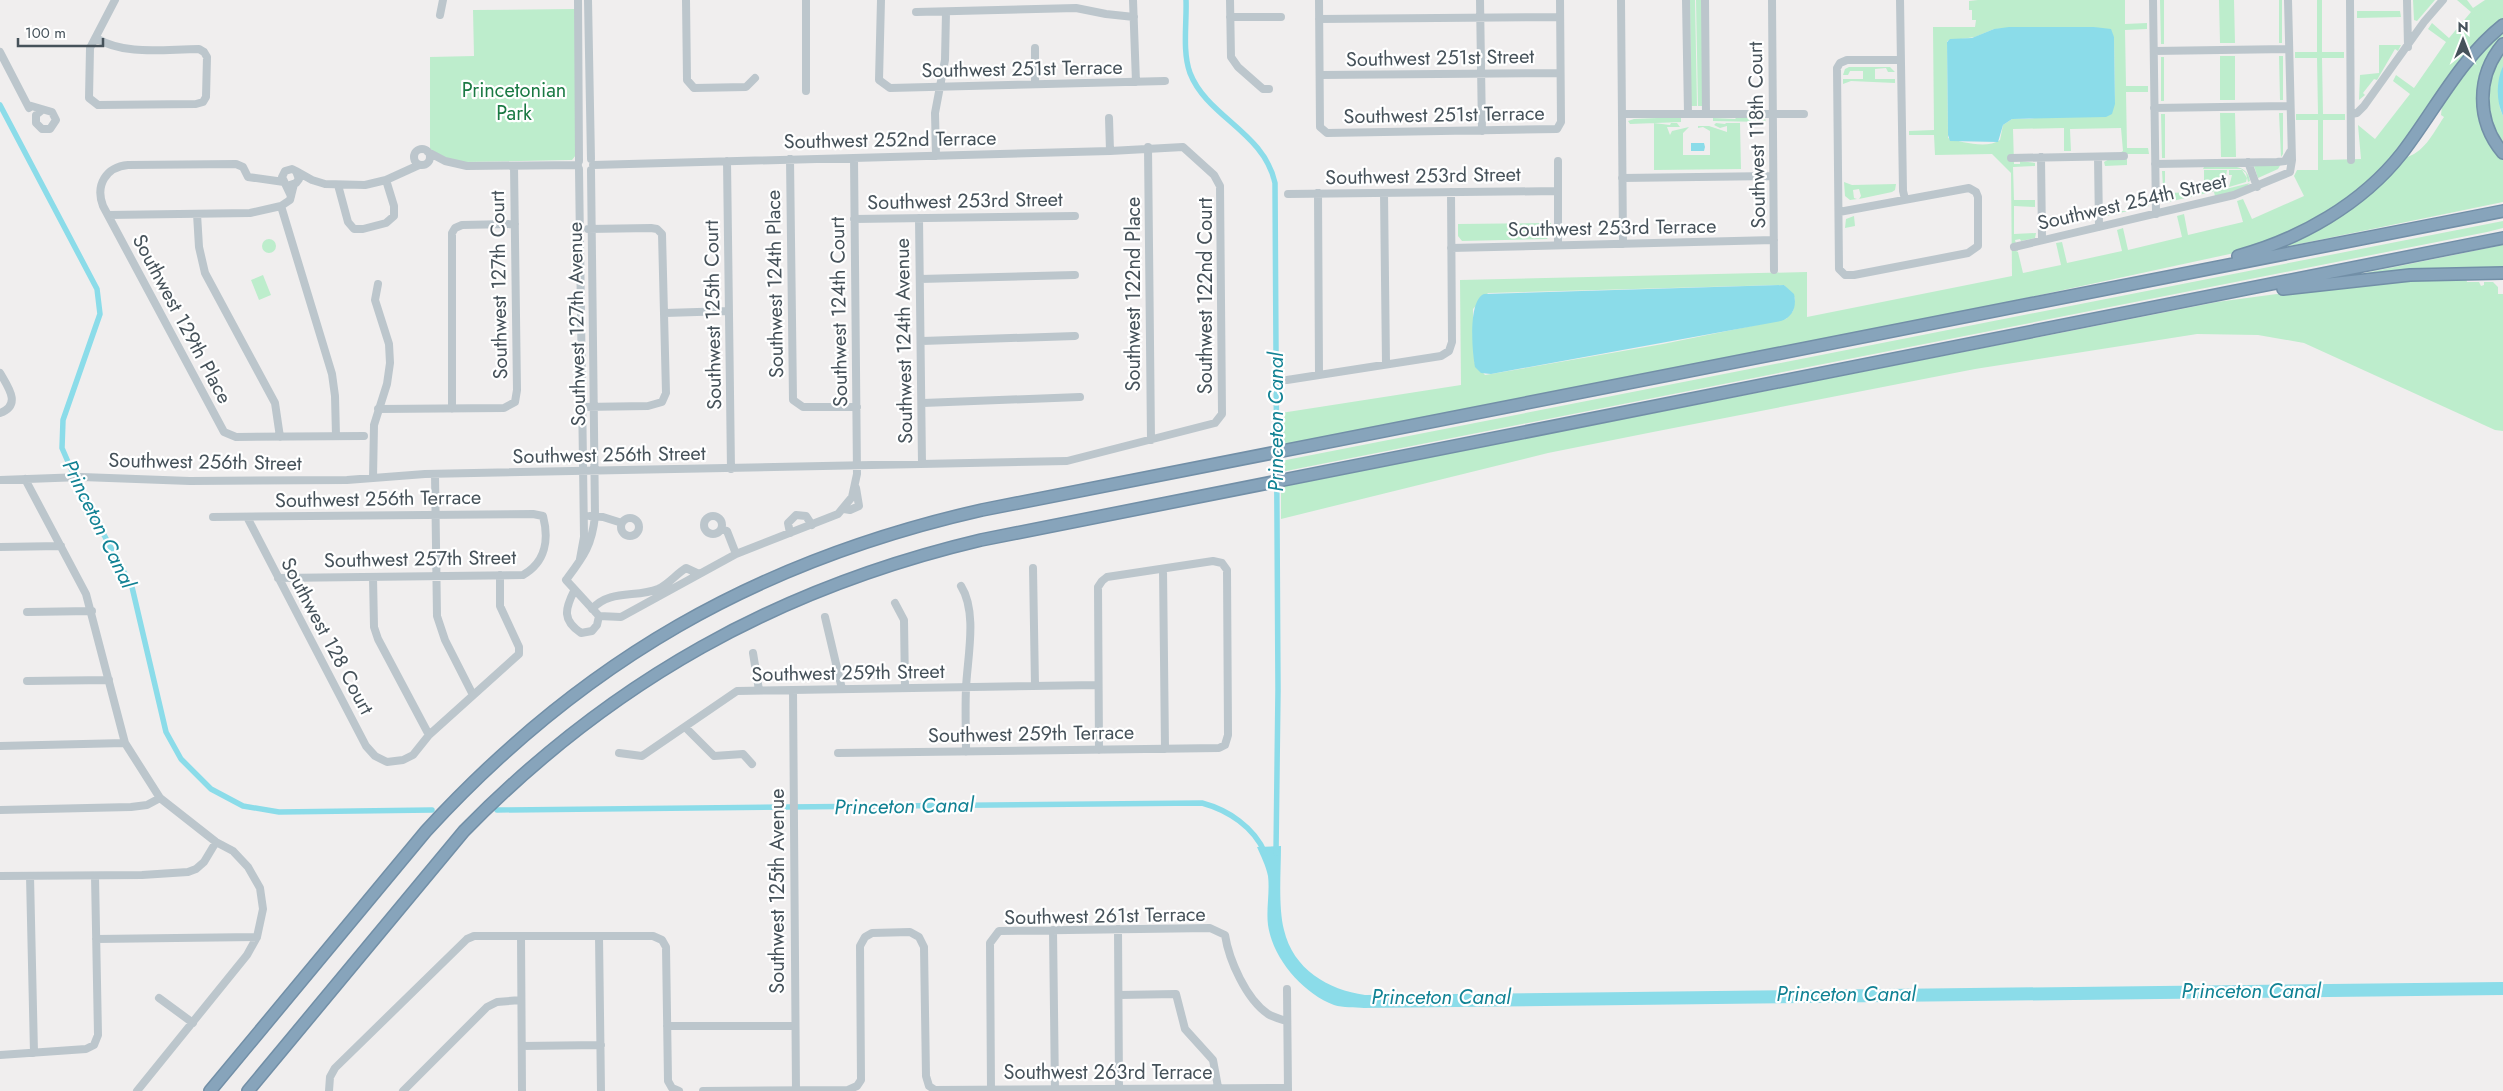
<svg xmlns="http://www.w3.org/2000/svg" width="2503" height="1091" font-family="Jost,sans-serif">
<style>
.green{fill:#bdedcc;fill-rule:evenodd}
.water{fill:#8bdce9}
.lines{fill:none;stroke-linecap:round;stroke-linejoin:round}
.canal{stroke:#8bdce9;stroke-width:5.5}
.highway-casing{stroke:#728fa7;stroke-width:14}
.minor{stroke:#bcc6cc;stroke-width:8}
.highway{stroke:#87a4bb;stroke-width:11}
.labels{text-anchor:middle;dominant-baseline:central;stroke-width:4.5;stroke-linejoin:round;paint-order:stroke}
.street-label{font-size:20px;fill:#46525a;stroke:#fff}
.park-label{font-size:20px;fill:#1a7943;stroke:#fff}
.water-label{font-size:21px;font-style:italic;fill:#118294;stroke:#fff}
</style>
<rect width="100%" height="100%" fill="#f0eeee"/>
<path class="green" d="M1690,0H1695L1697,106H1691Z
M1696,0H1702V106H1698Z
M1978,0H2125V24L2147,23V29L2125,30L2126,86H2148V92H2126L2127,148H2148L2149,154H2127V165L2105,166L2104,162L2123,151L2121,128L2070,129L2071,151H2064V128L2013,129L2014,164H2020V161L2035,163V166L2013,167L2014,200H2035V207L2014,206V234L2036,233L2035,238L2021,241L2020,239L2015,240L2018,251L2016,252H2018L2023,273L2061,265L2056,243L2062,242L2067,263L2122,251L2117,230L2123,228L2128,250L2182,237L2177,216L2184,214L2188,235L2243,222L2237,201L2243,199L2252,219L2304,196L2294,176L2297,170H2318V120H2296V114H2318L2317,58H2295V52H2317V0H2322V52H2344V58H2322L2323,114H2345V120H2323V160L2361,159L2358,125L2375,139L2410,94L2393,81L2396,75L2414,88L2446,42L2428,29L2432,23L2449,38L2471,12L2457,0H2467L2473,8L2485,0H2503V21L2422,114L2396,155L2363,188L2304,227L2239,252L2003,303L1280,446L1281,413L1461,385L1460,280L1807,272V317L2012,276L2011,173L1992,154L1935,155L1934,135H1909V131L1934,130L1933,27H1975L1976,20H1972V10H1969V1ZM2058,27H2094L2114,37L2115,104L2029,119H2012L2003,125L2000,140C1987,149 1961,142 1948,138L1947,41L1975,37L1994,29ZM1784,285L1795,298L1793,311L1786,319L1663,344L1491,374L1485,375L1474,362L1473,309L1488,293Z
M2160,0H2164V44H2161Z
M2219,0H2234L2235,43H2220Z
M2279,0H2282V43H2279Z
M2413,0H2435L2417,21L2414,20Z
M575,9L576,155L572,160L463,162L447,159L430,149V57L474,56L473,10Z
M2357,11H2400L2401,17L2357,18Z
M2503,28V39L2480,85L2503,158V202L2270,250L2284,244L2404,158C2424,153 2432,135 2444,117L2441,115L2442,106L2475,60Z
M2379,45H2401L2398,51L2395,49L2377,80L2374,79L2363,93L2365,95L2359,100L2360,75L2379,73Z
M2503,50V66L2498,87L2500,109L2503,116V147C2499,137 2492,128 2489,118C2482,95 2492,69 2503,50Z
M2235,56V100H2220V56Z
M2279,56H2283V100H2280Z
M2161,57H2164V101H2161Z
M1849,67H1890L1895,72H1888L1886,68L1875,69V79H1895V83L1851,81L1843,84V79H1863V71H1850L1848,75H1843L1845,69Z
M2220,113H2235L2236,157H2221Z
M2279,113H2283V154L2281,157Z
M2161,114H2165V158H2162Z
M1737,117H1760L1766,120L1764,122L1713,121V118L1735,119Z
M1657,118H1681V122L1630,124L1628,121L1634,119Z
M1654,123L1670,125L1671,123H1677L1680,127H1667L1670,135L1672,131L1689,127L1683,133V155H1710V131L1703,127L1698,128V126H1709L1727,132V126L1720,128L1714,125L1716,123L1725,124L1726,123H1740L1741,169L1654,170Z
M2281,164L2278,169L2258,178L2254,166Z
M2204,167C2221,167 2247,160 2250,181L2248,182L2246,173L2241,169H2203Z
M2204,170H2227L2225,182L2227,183L2228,188L2164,203L2162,171H2165V193L2204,192Z
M2229,170H2242L2247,178L2246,182L2229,187L2232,175H2229Z
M1844,182L1852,185L1896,184L1895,190L1892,192L1859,199L1861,196L1859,189L1853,190L1854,198L1857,199L1850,200L1845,196Z
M2250,183L2243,189L2215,196L2214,192Z
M2145,204H2149V206L2107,216L2105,211H2127V205Z
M1854,216L1855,226L1845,228L1846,219Z
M2503,221V228L2487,232L1281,472V461Z
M1551,223V234L1547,239L1462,241L1458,236V224Z
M262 246a7 7 0 1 1 14 0a7 7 0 1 1-14 0Z
M2503,245V269L2345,277Z
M263,275L271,295L259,300L251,280Z
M2466,279L2467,282H2479L2481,286L2484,285V282H2493L2498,287V294H2503V431L2495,430L2304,343L2258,335L2197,334L1975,369L1653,432L1548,453L1281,519V487L1401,463L2217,302L2374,281Z"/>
<path class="water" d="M2009,27H2094L2111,29L2114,37L2115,104L2112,114L2106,117L2012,119L2003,125L1998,142L1950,141L1948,135L1947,42L1950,39L1972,38L1994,29Z
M2503,66V116C2496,101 2496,81 2503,66Z
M1691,143H1704L1705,147L1704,151H1691Z
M1784,285L1794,294C1797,306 1793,317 1781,321L1491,374L1481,373L1475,367C1472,352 1468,300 1484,294Z
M1281,846C1281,871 1278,906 1284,930C1293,969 1328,990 1365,995L2503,982V995L1364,1008C1355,1007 1343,1008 1334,1005C1303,993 1273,959 1268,925C1266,909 1270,892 1268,876C1266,866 1261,856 1257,847Z"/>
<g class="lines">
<path class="canal" d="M1186,0C1187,22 1182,51 1190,73C1207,117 1264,132 1275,183L1278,689L1276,853
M0,105L97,289L100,314L63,420L62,448L82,494L132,587L166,732L181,759L211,789L243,806L279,812L432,810
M497,810L1202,803C1228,810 1254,827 1265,853"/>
<defs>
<path id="highway" d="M2503,44C2476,76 2476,121 2503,153
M2238,256C2300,239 2362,204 2402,153C2435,110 2460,59 2503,25
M2283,289L2410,275L2503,273
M210,1091L426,831C582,661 757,561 982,510L2503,211
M248,1091L464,831C611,681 778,588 981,540L2503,238"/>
</defs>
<use href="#highway" class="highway-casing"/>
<path class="minor" d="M578,0L579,161
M588,0L591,159
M686,0L687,80L694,88L746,87L755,78
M881,0L879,80L890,88L1165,81
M1133,0L1136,82
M1230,0L1231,57L1238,67L1263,89H1269
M1319,0L1320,127L1327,133L1557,129L1561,122L1560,0
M1480,0L1482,131
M1621,0L1623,244
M1686,0L1688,114
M1705,0L1706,114
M1772,0L1774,270
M1900,0L1903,191L1905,199
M2153,0L2156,214
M2350,0L2351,160
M2407,0L2408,47
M916,12L1076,8L1106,14L1134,17
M440,15L443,0
M1230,17H1281
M1319,19L1560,17
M96,38C125,56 165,49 199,49L204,52L207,57L206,97L203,102L196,104L98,105L89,98L90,48L115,0
M1035,48V84
M2154,51L2289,49
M0,52L29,108
M1320,75L1560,73
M806,91V0
M28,105L52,112L56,120L50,129H42L36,123V115L42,110
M2154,108L2290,106
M1622,114H1804
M2351,114L2357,113L2364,106L2424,22L2443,0
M1109,118L1110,151
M1148,147L1151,440
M414 157a8 8 0 1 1 16 0a8 8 0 1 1-16 0Z
M428,152L445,161L467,166L578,165
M936,156L935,113L945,60L946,12
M2041,157L2042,240
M2098,157L2099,227
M2011,158L2124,156
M790,159L793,400L803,407H857
M727,161L731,469
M1558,161V245
M2248,162L2257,187
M2155,164L2277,162L2285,161L2290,152
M579,169L584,537L580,559
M591,170L595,516C592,546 583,557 566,580L599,616
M296,171L312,180L325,184L365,185L386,180L419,165
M1622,178L1773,176
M284,182L248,177L243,167L236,164L128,165C106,167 95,185 103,206L224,432L236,437L364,436
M294,184L290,200L281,206L332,374L335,396L336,436
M290,185L296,183L299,179L296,171L292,169L285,171L282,177L291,196
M338,185L348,222L354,229H363L386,223L394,216V206L386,180
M1318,193L1319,374
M1384,193L1386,364
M1288,194L1558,191
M1839,212L1969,188L1976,192L1978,197V246L1968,253L1854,275H1845L1839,269L1837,68L1840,63L1847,60H1901
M197,214L199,247L205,273L275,403L280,437
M108,215L250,213L281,206
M919,218L922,464
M854,219L1075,216
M2014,247L2234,195L2290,172L2292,160L2288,0
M1451,248L1774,240
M920,279L1075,275
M665,313L729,311
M922,341L1075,336
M0,373C8,387 22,405 0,413
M1287,380L1441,356L1449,351L1452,342L1451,192
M923,403L1080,397
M583,407L648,406L662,402L666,393L662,234L657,229L651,228L588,229
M378,409L504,408L515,402L517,390L514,166
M452,409V233L455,228L462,225L515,224
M435,474L437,616L445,640L473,695
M373,478L374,425L387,384L390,363L389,344L375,300L378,284
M25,479L86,594L125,743L160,798L216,842L233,851L248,867L260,888L263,909L257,937L247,955L137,1091
M0,480L82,477L190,481L347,480L425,474L1067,461L1215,423L1222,414L1220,186L1214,175L1183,147L1110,151L593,165
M844,509L850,510L859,506L856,488
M590,516L603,517L622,523
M704 525a9 9 0 1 1 18 0a9 9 0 1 1-18 0Z
M213,517L533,514L543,516C549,539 546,562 523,575L278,578
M247,517L366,746L375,756L387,762L403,760L413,755L429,735L519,654V647L500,606V575
M621 527a9 9 0 1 1 18 0a9 9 0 1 1-18 0Z
M721,529L727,531L736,554
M790,533L788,523L796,515L806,516L812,525
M0,547L61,546
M1033,568L1035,686
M1163,569L1165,749
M373,577L374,627L378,639L429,735
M961,586C978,613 967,659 966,689C965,710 966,731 966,752
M574,591C565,609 562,620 581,633L592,631L597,625L599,616
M895,603L904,620L905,688
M592,609C610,589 636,598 658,589C669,584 676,574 686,568L699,574
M27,612L92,611
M599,616L621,617L736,554L838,514L852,497L857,474L854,158
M825,617L842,689
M753,653L759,690
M27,681L109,680
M793,690L796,1091
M685,727L714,756L743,754L752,764
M0,746L125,743
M619,753L642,756L737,691L1098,685
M838,753C965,752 1092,750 1219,748L1225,745L1228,735L1227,570L1222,563L1213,561L1107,577L1102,581L1098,587L1099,750
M0,810L131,807L147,805L160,798
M0,876L142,875L188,872L196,869L204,862L216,842
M30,876L34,1053
M1118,929L1119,1088
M1053,930L1055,1091
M521,936L522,1091
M599,936L601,1091
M96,939L257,937
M1287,989L1288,1091
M1119,995L1176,994L1185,1029L1213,1060L1218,1087
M159,998L193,1023
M667,1026H794
M522,1046L601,1045
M0,1055L86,1049L94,1045L98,1035L95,876
M991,1089L990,943L999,931L1210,928L1225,935C1229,960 1246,999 1268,1014C1273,1017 1280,1019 1286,1021
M329,1091L330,1077L335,1068L467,939L474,936H653L662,940L666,947L668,1081L672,1088L679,1091
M403,1091L487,1007L497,1002L521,1000
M703,1091L848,1090L857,1086L861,1080L860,946L865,937L872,933L910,932L919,937L924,947L926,1076L929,1086L935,1090L1288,1088"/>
<use href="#highway" class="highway"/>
</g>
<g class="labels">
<g class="street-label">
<text transform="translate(1440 58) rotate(-1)">Southwest 251st Street</text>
<text transform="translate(1022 69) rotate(-1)">Southwest 251st Terrace</text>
<text transform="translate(1444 115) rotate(-1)">Southwest 251st Terrace</text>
<text transform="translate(1757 135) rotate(-91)">Southwest 118th Court</text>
<text transform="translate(890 140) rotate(-1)">Southwest 252nd Terrace</text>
<text transform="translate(1423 176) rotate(-1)">Southwest 253rd Street</text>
<text transform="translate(965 201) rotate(-1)">Southwest 253rd Street</text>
<text transform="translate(2132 202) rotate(-13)">Southwest 254th Street</text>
<text transform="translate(1612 228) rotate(-1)">Southwest 253rd Terrace</text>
<text transform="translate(775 284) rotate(-91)">Southwest 124th Place</text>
<text transform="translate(499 285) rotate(-91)">Southwest 127th Court</text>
<text transform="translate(1133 294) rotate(-90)">Southwest 122nd Place</text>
<text transform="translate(1205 296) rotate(-90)">Southwest 122nd Court</text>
<text transform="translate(839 312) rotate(-91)">Southwest 124th Court</text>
<text transform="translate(713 315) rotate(-91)">Southwest 125th Court</text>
<text transform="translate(182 319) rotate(62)">Southwest 129th Place</text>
<text transform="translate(577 324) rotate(-91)">Southwest 127th Avenue</text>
<text transform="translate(904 341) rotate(-91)">Southwest 124th Avenue</text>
<text transform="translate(609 455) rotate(-1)">Southwest 256th Street</text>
<text transform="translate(205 462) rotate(1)">Southwest 256th Street</text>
<text transform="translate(378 499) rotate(-1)">Southwest 256th Terrace</text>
<text transform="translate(420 559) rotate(-1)">Southwest 257th Street</text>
<text transform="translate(327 636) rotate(62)">Southwest 128 Court</text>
<text transform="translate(848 673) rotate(-1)">Southwest 259th Street</text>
<text transform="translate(1031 734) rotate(-1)">Southwest 259th Terrace</text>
<text transform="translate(777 891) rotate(-90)">Southwest 125th Avenue</text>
<text transform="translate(1105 916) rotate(-1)">Southwest 261st Terrace</text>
<text x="1108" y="1072">Southwest 263rd Terrace</text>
</g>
<g class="park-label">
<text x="514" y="90">Princetonian<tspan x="514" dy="23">Park</tspan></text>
</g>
<g class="water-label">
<text transform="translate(1276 422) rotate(-90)">Princeton Canal</text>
<text transform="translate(99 524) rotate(64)">Princeton Canal</text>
<text transform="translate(904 806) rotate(-1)">Princeton Canal</text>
<text x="2251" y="991">Princeton Canal</text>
<text x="1846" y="994">Princeton Canal</text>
<text x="1441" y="997">Princeton Canal</text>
</g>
</g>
<g transform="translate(2463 40)" stroke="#ffffff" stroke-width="4" paint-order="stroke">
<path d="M0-4L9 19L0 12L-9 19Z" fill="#46525a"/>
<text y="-8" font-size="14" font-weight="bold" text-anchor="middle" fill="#46525a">N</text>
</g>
<path d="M18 38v8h85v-8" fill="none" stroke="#46525a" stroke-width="2.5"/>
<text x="25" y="38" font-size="15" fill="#46525a" stroke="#ffffff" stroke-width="4" paint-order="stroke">100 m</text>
</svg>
